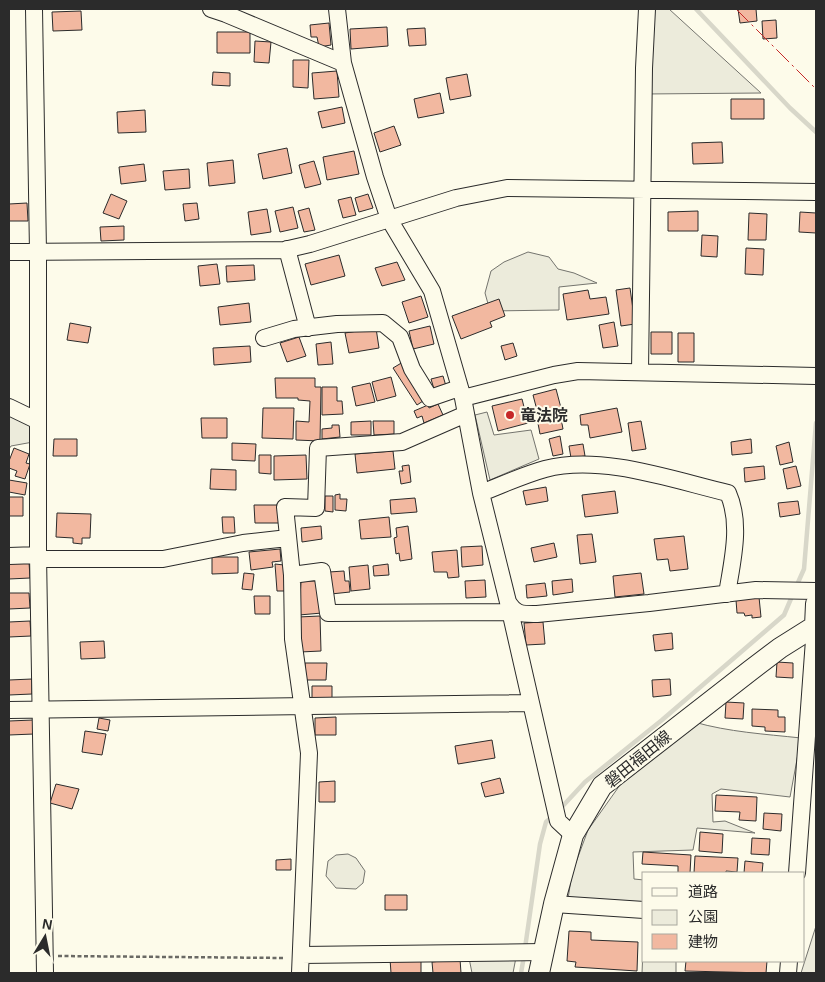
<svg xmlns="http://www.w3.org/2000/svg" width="825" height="982" font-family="Helvetica,'Noto Sans JP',sans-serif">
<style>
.green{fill:#ecebdb;stroke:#74746e}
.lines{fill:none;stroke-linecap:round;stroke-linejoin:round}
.stream{stroke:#d8d7c9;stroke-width:4.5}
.building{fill:#f2b8a0;stroke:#2b2b2b}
.minor-casing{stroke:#2b2b2b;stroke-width:18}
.major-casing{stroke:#2b2b2b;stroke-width:22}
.path{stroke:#6a6964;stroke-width:2.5;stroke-dasharray:4 2.5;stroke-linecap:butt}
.minor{stroke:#fdfbea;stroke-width:16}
.major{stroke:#fdfbea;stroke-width:20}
.power{stroke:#c62828;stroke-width:1;stroke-dasharray:18 4 2.5 4;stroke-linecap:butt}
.poi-dot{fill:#c62828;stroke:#fdfbea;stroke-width:2}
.labels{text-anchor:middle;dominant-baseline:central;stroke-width:4;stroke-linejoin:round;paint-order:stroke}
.poi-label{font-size:16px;font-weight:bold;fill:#2b2b2b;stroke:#fdfbea;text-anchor:start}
.street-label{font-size:16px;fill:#2b2b2b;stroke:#fdfbea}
</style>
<rect width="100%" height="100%" fill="#fdfbea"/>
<path class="green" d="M647,9H669L761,93L644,94Z
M528,252L549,257L558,269L574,273L597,283L559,287V310L490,311L485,293L491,271L504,262Z
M9,408L32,418L33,442L11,446L9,449Z
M487,412L494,435L531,430L539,459L490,480L475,415Z
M694,722C729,732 764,734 801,738L790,797L721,789L712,794L713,822L725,821L755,833L697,828L693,850L633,852L634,879L644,880V910L568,899L572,873L588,830L625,778Z
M348,854L356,858L365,871L363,883L356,889L336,888L326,876L328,861L336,855Z
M644,926V961H676V973H642Z
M816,926V973H801Z
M517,952L513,973H472L468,953Z"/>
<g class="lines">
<path class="stream" d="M696,9L790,108L816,132
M796,587L804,569L816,423
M560,809L585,782L662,720L784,615L793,594
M525,948L540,844L546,822L553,816
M521,973L524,956"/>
</g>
<path class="building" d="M738,9H756L757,21L740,23Z
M81,11L82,30L53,31L52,12Z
M776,20L777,38L763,39L762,21Z
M329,23L331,45L319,47L317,37H311L310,25Z
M387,27L388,46L351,49L350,29Z
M425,28L426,45L409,46L407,29Z
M217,32H250V53H217Z
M255,41L271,42L269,63L254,62Z
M293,60H309L308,88L293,87Z
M337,71L339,97L314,99L312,73Z
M213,72L230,73V86L212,85Z
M467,74L471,96L450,100L446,78Z
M440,93L444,113L418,118L414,99Z
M731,99H764V119H731Z
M342,107L345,123L322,128L318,112Z
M145,110L146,132L118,133L117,112Z
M394,126L401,145L380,152L374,133Z
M722,142L723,163L693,164L692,143Z
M287,148L292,173L263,179L258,154Z
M354,151L359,174L327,180L323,157Z
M233,160L235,183L209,186L207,163Z
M314,161L321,184L305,188L299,165Z
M144,164L146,181L121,184L119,167Z
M189,169L190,188L165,190L163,171Z
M111,194L127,201L119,219L103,213Z
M368,194L373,208L359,212L355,198Z
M351,197L356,215L343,218L338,200Z
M27,203L28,221H9V204Z
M197,203L199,219L185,221L183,204Z
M293,207L298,228L280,232L275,211Z
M309,208L315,230L304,232L298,211Z
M267,209L271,232L251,235L248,212Z
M698,211V231H668V212Z
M800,212L816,213V233L799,232Z
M749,213L767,214L766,240H748Z
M124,226V240L101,241L100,227Z
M702,235L718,236L717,257L701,256Z
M746,248L764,249L763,275L745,274Z
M339,255L345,276L311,285L305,264Z
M397,262L405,280L382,286L375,268Z
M217,264L220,284L200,286L198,266Z
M254,265L255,280L227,282L226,266Z
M630,288L635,324L621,326L616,290Z
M588,290L590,299L606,297L609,314L567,320L563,294Z
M421,296L428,317L409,323L402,302Z
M499,299L505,316L490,322L492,327L461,339L452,316Z
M249,303L251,322L220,325L218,307Z
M614,322L618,346L603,348L599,325Z
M70,323L91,327L88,343L67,340Z
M430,326L434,344L413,349L409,331Z
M376,328L379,348L349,353L345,333Z
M651,332H672V354H651Z
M678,333H694V362H678Z
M299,337L306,356L287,362L280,343Z
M331,342L333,364L318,365L316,344Z
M513,343L517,356L505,360L501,346Z
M250,346L251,362L214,365L213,348Z
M403,362L426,399L417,405L393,368Z
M443,376L446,386L434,389L431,379Z
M391,377L396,396L377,401L372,382Z
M275,378H315V387H321L320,441L296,440V421L309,422L310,401L298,400V398H276Z
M370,383L375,402L356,406L352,387Z
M322,387H337V401H342L343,414L322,415Z
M556,389L561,408L538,414L533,395Z
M522,399L528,423L498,431L492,406Z
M438,404L443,415L424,423L422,416L417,418L414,411L428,405L429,408Z
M263,408H294L293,439L262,438Z
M617,408L622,432L590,438L588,425H581L580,415Z
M560,413L563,429L540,434L537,418Z
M201,418H227V438H202Z
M371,421V435H351V422Z
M373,421H394V434L374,435Z
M641,421L646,449L632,451L628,423Z
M332,425H339L340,437L322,439V429L332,428Z
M560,436L563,454L553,456L549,439Z
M54,439H77V456H53Z
M751,439L752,453L732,455L731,442Z
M789,442L793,462L780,465L776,446Z
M232,443L256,444L255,461L232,460Z
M583,444L585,456L571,458L569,446Z
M14,448L29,454L26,463L30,464L25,479L15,476L17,471L9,468V461Z
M393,451L395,469L357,473L355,454Z
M259,455H271V474L259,473Z
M306,455L307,479L274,480V456Z
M409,465L411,482L401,484L399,471H403L402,466Z
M764,466L765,479L745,482L744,468Z
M796,466L801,486L787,489L783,469Z
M211,469L236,470V490L210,489Z
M9,480L27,483L25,495L9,492Z
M546,487L548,501L526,505L523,491Z
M615,491L618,513L585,517L582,495Z
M340,494V499H347L346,511L335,510V495Z
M325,496H333V512L325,511Z
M9,497H23V516H9Z
M415,498L417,512L391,514L390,500Z
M798,501L800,514L780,517L778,503Z
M254,505H278L279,523H255Z
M57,513L91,514L90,538H82V544L73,543V538L56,537Z
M222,517H234L235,533H223Z
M389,517L391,537L361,539L359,520Z
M321,526L322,539L302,542L301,528Z
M408,526L412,559L400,561L399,553L396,554L394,538L397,537L396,528Z
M592,534L596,562L580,564L577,535Z
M684,536L688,569L670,571L668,559L657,560L654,539Z
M554,543L557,557L534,562L531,548Z
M482,546L483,565L462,567L461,547Z
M280,549L281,561L272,562L273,567L251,570L249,552Z
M457,550L459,577L448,578L447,572H434L432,552Z
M212,557H238V573L212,574Z
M29,562L30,578L9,579V563Z
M275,564L284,565L285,591H277Z
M388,564L389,575L374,576L373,566Z
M368,565L370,589L351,591L349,567Z
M344,571L345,581H349L350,592L331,594L329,572Z
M244,573L254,574L252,590L242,589Z
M641,573L644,594L615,597L613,576Z
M572,579L573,592L553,595L552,581Z
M485,580L486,597L466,598L465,581Z
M301,581H321L322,613L299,615Z
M545,583L547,596L527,598L526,585Z
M9,593H29L30,608L9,609Z
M254,596H270V614H255Z
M759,597L761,617L752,618V615L745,616L744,613H737L736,600Z
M320,616L321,651L300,652L298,617Z
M30,621L31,636L9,637V622Z
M543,622L545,644L526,645L524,623Z
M672,633L673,649L655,651L653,635Z
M104,641L105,658L81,659L80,642Z
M777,662L793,663V678L776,677Z
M305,663H327L326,680H305Z
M32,679V694L9,695V680Z
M670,679L671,695L653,697L652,680Z
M312,686H332V699L312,700Z
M726,702L744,703L743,719L725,718Z
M752,709L778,710V717H785V732L765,731V727L752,726Z
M336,717V735H315V718Z
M99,718L110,720L108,731L97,729Z
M33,720L34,734L9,735V721Z
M85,731L106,734L102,755L82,752Z
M492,740L495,758L458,764L455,746Z
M500,778L504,793L485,797L481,783Z
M335,781V802H319V782Z
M56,784L79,789L72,809L50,803Z
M716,795L757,797L756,821L739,820L740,812L715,811Z
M764,813L782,814L781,831L763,829Z
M700,832L723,834L722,853L699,851Z
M752,838L770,839L769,855L751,854Z
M643,852L691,855L690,873H678V866L642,864Z
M695,856L738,858L737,872L726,871V873H694Z
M291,859V870H276V860Z
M745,861L763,863L762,873H744Z
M385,895H407V910H385Z
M569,931L591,932V940L638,942L637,971L575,967L576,962L567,961Z
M421,958V973H391L390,959Z
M460,959L461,973H433L432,962Z
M686,961H767L766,973L685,971Z"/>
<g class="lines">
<defs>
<path id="minor" d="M34,9L38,252V555L45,973
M211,9L226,14L343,63
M337,9L343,63L375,177L389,219L432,291L463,398L481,493L508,602C516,615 522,614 537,614L649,603L756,590L816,591
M287,249L308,328
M9,252L284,250L310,244L456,198L507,188L816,192
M264,338L294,329L337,324L383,323L400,337L412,369L430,398L459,388
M640,372L644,68L647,9
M463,398L554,375L578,371L816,376
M9,407L38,421
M481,493C502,485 523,475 545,469C601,454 673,480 728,493C742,524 732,562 727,594
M9,556L38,555
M38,559H163L243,543L288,538
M292,575L322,571L328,613L510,612
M508,602L558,821L573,835
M9,710L530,703
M797,873L815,626
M554,904L644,910
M301,955L543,952
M300,973L309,753L293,639L292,575L285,507L316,508L318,448L402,442L466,414
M788,973L789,961"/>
<path id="major" d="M539,973L554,904L573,835L602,786L751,670L780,648L815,626L816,604"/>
</defs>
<use href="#minor" class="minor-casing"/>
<use href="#major" class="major-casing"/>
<path class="path" d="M58,956L285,958"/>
<use href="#minor" class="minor"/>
<use href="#major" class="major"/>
<path class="power" d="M736,9L816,89"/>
</g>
<circle class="poi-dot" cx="510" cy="415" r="5"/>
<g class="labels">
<g class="poi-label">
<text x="520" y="415">竜法院</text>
</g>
<g class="street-label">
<text transform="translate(638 759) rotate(-39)">磐田福田線</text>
</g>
</g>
<rect width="825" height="982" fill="none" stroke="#2b2b2b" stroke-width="20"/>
<rect x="642" y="872" width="162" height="90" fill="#fdfbea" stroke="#a9a89e"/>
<rect x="652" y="888" width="25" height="8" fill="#fdfbea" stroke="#a9a89e"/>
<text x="688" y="897" font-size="15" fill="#2b2b2b">道路</text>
<rect x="652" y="910" width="25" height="15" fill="#ecebdb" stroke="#a9a89e"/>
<text x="688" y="922" font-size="15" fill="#2b2b2b">公園</text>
<rect x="652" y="934" width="25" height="15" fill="#f2b8a0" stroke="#a9a89e"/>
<text x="688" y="947" font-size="15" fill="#2b2b2b">建物</text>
<g transform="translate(45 937) rotate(10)" stroke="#fdfbea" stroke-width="4" paint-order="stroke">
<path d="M0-4L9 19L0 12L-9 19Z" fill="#2b2b2b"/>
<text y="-8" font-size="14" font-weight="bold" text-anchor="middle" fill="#2b2b2b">N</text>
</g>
</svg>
